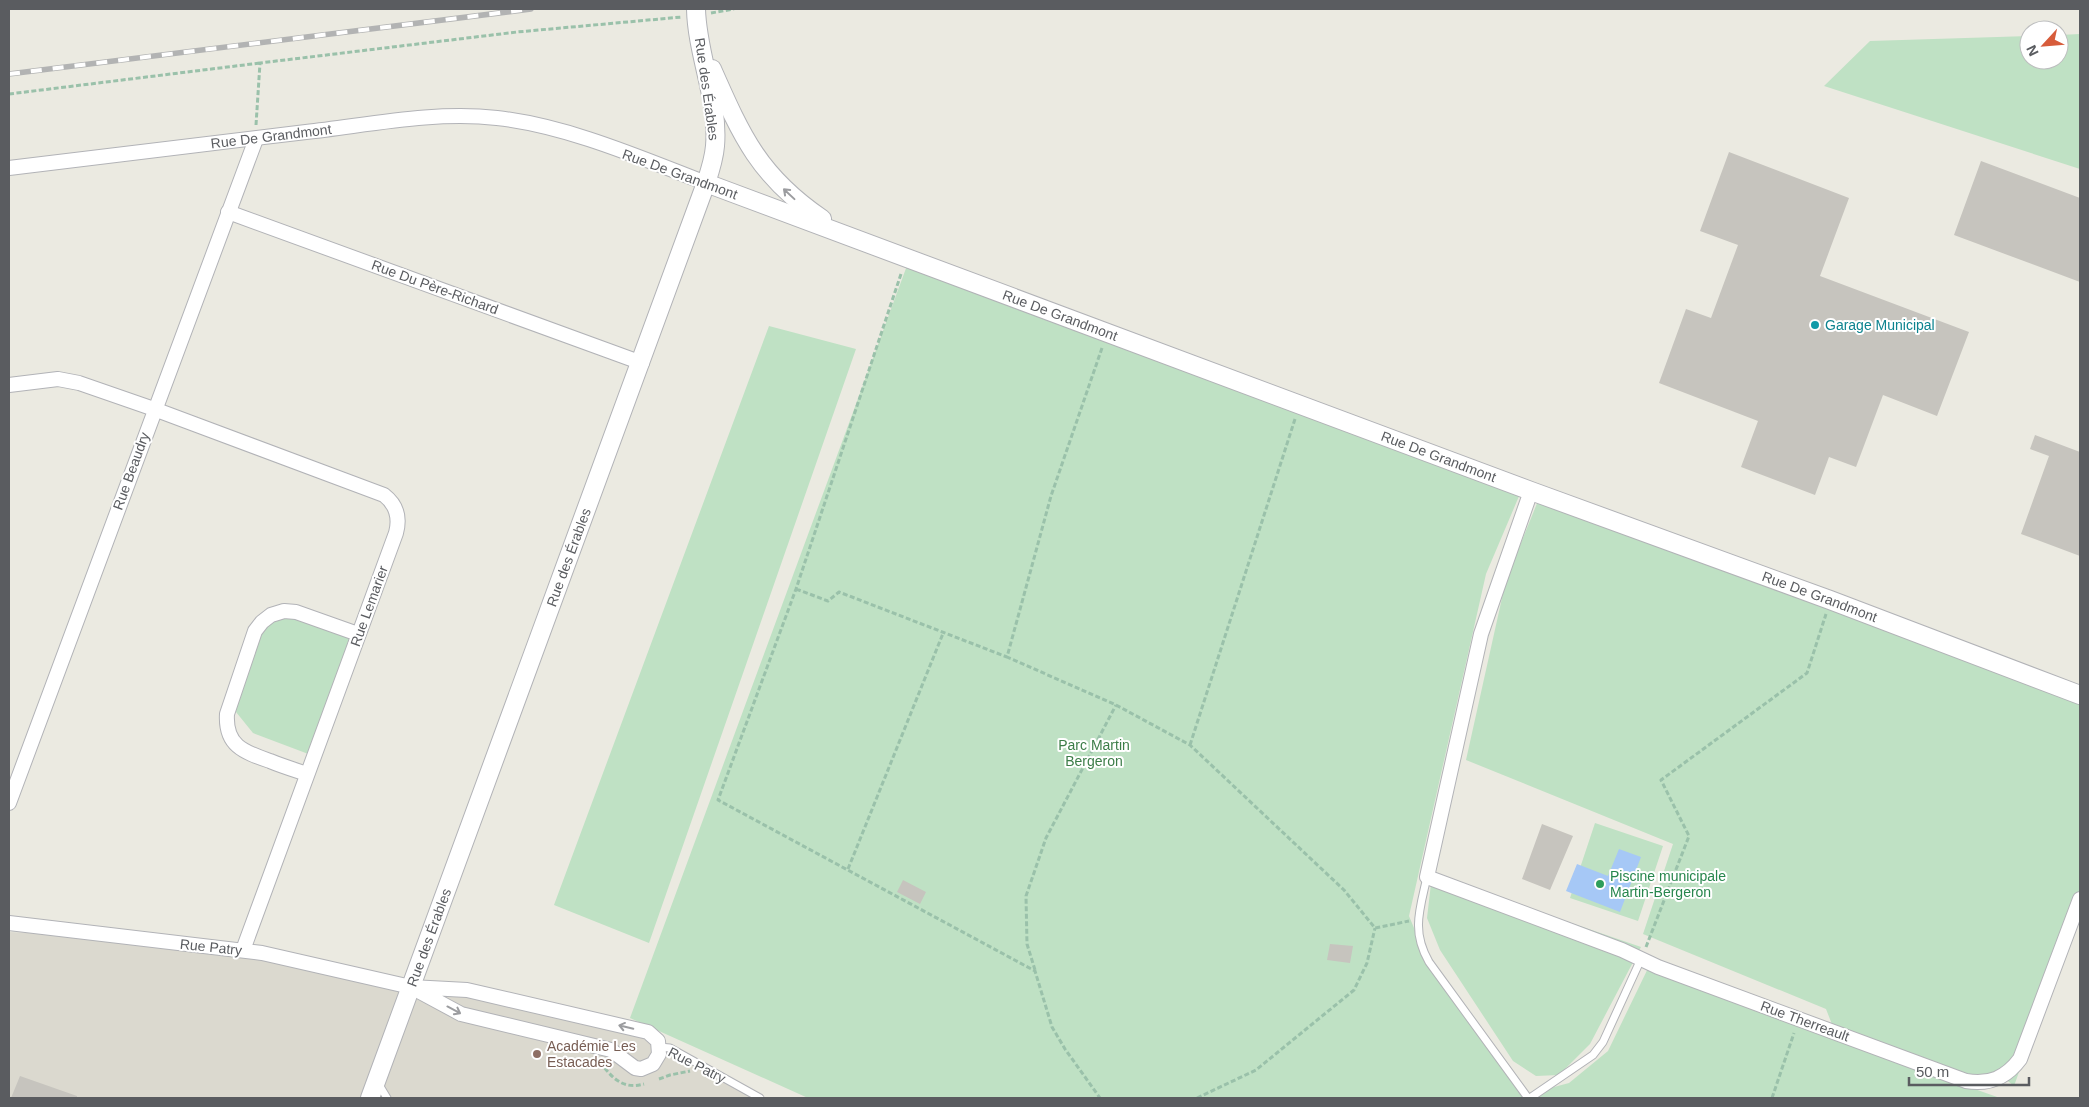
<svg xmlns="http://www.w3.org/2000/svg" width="2089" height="1107" font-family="Arial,sans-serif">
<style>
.education{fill:#dbd9cf}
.green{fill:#bfe1c4}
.water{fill:#a6c8f6}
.building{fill:#c6c4be}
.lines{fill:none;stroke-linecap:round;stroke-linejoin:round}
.service-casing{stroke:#b2b3b7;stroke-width:9}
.minor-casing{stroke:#b2b3b7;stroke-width:16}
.tertiary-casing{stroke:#b2b3b7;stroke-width:20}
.path{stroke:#9ac1aa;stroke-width:3;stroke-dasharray:5 2.5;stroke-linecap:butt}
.service{stroke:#fff;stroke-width:7}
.minor{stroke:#fff;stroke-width:14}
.tertiary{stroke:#fff;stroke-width:18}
.rail-casing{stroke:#b2b3b3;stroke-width:5.5}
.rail{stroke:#fff;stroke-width:4;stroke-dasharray:11;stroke-linecap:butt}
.oneway{stroke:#9c9da0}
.culture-dot{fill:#0f9aa8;stroke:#fff;stroke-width:2}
.leisure-dot{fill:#2e9e5b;stroke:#fff;stroke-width:2}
.education-dot{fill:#8d6e63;stroke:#fff;stroke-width:2}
.labels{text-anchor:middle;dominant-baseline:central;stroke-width:4;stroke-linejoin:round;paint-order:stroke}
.street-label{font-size:14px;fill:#5a5c60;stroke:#fff}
.culture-label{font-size:14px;fill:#0d838f;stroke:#fff;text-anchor:start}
.park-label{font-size:14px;fill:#3c7d48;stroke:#fff}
.leisure-label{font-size:14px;fill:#27864d;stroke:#fff;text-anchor:start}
.education-label{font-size:14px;fill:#785e54;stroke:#fff;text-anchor:start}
</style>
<rect width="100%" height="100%" fill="#ebeae1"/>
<path class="education" d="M9,932L236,944L413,984L372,1098H9Z
M421,985L652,1040L760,1098H380Z"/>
<path class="green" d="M2080,34V169L1824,86L1870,41L2029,36V60H2059V35Z
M912,252L1525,482L1486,574L1409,916L1424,952L1503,1069L1528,1094L1569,1083L1608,1051L1653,958L1835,1032L1826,1009L1643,934L1673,844L1466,760L1506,580L1542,491L2080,697V901L2014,1086L1998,1073L1952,1081L2000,1098H808L630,1018Z
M769,326L856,349L649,943L554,905Z
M287,607L358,633L311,755L253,733L236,712L239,683L267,620Z
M1595,823L1663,846L1638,921L1570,898Z
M1432,875L1641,947L1590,1044L1559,1075L1536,1076L1513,1061L1440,950L1427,918Z"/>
<path class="water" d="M1619,849L1641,857L1620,912L1566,891L1577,864L1608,876Z"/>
<path class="building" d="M1729,152L1849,198L1820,276L1969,332L1937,416L1883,395L1856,467L1829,457L1815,495L1741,467L1758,421L1659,383L1686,309L1711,318L1738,245L1700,231Z
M1981,161L2080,198V282L1954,235Z
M2035,435L2080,452V556L2021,534L2049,456L2030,449Z
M1542,824L1573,836L1550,890L1522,879Z
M903,880L926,892L920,904L897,892Z
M1330,944L1353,946L1350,963L1327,960Z
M20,1076L77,1096V1098H11Z"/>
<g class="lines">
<defs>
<path id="service" d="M1427,877C1420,909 1411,931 1429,962L1528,1098
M659,1047L670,1048L760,1098
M378,1083L387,1098
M1530,1098L1593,1055L1603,1042L1641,959"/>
<g id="minor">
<path id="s1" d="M9,168C108,156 207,144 306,132C369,125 433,111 497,118C568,126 641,158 706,183"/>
<path d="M228,212L642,363"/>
<path d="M9,385L58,379L79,383L154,409L384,495C397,505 400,518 396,533L243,950"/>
<path d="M1531,491L1481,634L1427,877L1622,950L1658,967L1966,1081C1989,1085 2006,1078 2020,1059L2080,899"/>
<path d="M307,774C295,770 282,766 270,761C244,752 225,746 227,714L255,631L262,622L271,615L284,611L296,612L358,634"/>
<path d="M9,803L256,139"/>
<path d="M9,923L262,953L411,987L467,990L648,1032L658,1041L659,1054L653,1064L641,1069L635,1068L611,1050L461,1014L411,987"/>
</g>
<g id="tertiary">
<path d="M712,69C742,137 759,176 822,219"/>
<path id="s2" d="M706,183L1531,491L1830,600L2080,695"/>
<path id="s3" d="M370,1098L706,183C710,171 714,159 715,146C719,100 697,55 696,9"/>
</g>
</defs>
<use href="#service" class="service-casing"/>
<use href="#minor" class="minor-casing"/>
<use href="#tertiary" class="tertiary-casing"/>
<path class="path" d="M711,13L734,9
M9,94L260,63
M256,125L260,63L517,32L682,17
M901,274L796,589L718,800L1035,971L1052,1027L1065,1049L1100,1098
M1102,348L1051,496L1007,657L1116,705L1190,745L1344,890L1375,928L1409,921
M796,589L828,601L839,592L1007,657
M1190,745L1295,419
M848,869L944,631
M1646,947L1689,836L1661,780L1807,673L1826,614
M1035,970L1027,944L1026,896L1046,838L1116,705
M600,1062C612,1078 623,1090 644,1084
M659,1079L670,1075L690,1071
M1197,1098L1256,1070L1354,990L1367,963L1375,928
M1772,1098L1794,1033"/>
<use href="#service" class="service"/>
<use href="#minor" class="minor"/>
<use href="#tertiary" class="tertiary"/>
<defs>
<path id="rail" d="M9,74L531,9"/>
</defs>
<use href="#rail" class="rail-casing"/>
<use href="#rail" class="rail"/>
</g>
<defs><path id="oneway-shaft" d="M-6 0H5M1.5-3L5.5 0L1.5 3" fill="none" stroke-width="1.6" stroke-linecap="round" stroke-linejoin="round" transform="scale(1.25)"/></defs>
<g class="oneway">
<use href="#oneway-shaft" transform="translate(789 194) rotate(-137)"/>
<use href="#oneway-shaft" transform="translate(454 1010) rotate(28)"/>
<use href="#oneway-shaft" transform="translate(626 1027) rotate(-167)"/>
</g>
<circle class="culture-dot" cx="1815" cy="325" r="5"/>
<circle class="leisure-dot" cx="1600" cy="884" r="5"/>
<circle class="education-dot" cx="537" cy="1054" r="5"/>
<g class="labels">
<g class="street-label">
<text transform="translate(707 89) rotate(82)">Rue des Érables</text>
<text stroke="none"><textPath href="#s1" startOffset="264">Rue De Grandmont</textPath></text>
<text transform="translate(680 174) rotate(20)">Rue De Grandmont</text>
<text transform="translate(435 287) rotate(20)">Rue Du Père-Richard</text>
<text stroke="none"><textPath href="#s2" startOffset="378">Rue De Grandmont</textPath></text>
<text stroke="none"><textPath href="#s2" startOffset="782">Rue De Grandmont</textPath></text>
<text transform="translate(131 471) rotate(-70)">Rue Beaudry</text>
<text stroke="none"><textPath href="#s3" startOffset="576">Rue des Érables</textPath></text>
<text stroke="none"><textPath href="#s2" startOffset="1188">Rue De Grandmont</textPath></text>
<text transform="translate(369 606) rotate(-70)">Rue Lemarier</text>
<text stroke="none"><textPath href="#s3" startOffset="171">Rue des Érables</textPath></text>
<text transform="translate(211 947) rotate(6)">Rue Patry</text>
<text transform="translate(1805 1021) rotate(20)">Rue Therreault</text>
<text transform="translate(697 1065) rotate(27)">Rue Patry</text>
</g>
<g class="culture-label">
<text x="1825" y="325">Garage Municipal</text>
</g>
<g class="park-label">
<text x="1094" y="745">Parc Martin<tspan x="1094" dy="16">Bergeron</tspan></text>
</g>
<g class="leisure-label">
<text x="1610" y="876">Piscine municipale<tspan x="1610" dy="16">Martin-Bergeron</tspan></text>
</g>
<g class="education-label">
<text x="547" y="1046">Académie Les<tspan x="547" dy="16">Estacades</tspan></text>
</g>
</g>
<rect width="2089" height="1107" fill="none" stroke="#5a5c60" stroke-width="20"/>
<g transform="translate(2044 45) rotate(244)"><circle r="24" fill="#ffffff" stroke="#bdbebf"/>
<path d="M0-4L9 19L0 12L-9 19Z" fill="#d75c3b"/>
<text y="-8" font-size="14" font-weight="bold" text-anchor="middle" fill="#5a5c60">N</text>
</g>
<path d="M1909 1077v8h120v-8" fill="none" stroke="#5a5c60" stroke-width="2.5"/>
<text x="1916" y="1077" font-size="15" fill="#5a5c60" stroke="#ffffff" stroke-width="4" paint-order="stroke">50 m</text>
</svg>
